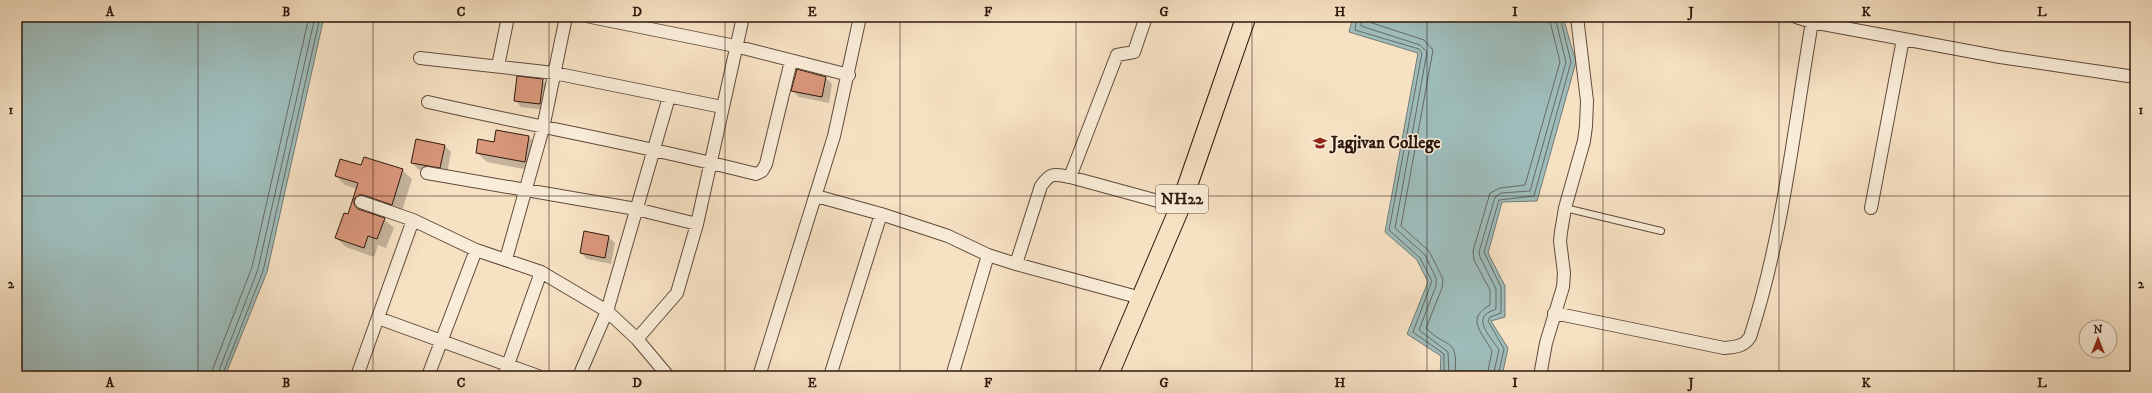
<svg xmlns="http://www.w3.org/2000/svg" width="2152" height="393" font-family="'IM FELL DW Pica',serif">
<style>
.water{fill:#9ebcba;stroke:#717a74}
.shadow{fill:#0003}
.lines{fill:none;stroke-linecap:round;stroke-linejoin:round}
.shore{stroke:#666a63;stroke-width:1}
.building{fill:#da977b;stroke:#2e170c}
.lane-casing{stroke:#604a3a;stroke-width:8}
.street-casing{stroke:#604a3a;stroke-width:14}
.primary-casing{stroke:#2e170c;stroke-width:21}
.lane{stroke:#f9ecd8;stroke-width:6}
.street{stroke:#f9ecd8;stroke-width:12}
.primary{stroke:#f6e1c3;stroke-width:19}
.grid{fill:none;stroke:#2e170c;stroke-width:1;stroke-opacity:0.55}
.labels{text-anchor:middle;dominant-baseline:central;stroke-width:3;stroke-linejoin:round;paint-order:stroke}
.shield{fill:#f9ecd8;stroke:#6b5749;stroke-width:1}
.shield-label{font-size:16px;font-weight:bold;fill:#2e170c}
.poi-label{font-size:17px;font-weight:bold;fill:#2e170c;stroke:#f9ecd8;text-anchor:start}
.neatline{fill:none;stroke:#2e170c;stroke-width:1.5}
.grid-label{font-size:13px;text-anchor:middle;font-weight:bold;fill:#2e170c}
</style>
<rect width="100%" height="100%" fill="#f6e1c3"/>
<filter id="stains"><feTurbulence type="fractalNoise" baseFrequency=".005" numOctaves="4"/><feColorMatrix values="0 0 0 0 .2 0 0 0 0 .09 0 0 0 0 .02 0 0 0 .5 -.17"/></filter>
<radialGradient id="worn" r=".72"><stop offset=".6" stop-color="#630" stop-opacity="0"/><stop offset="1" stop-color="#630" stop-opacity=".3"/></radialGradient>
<path class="water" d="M17,17H324L267,272L225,376H17Z
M1353,17H1563L1576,62L1537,201L1502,202L1488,253L1505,286V317L1491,321L1508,348L1502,376H1440L1441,356L1407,334L1428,282L1417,260L1385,232L1418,53L1349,32Z"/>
<path class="shadow" d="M797,71L826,78L832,84L829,103L799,97L793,91Z
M542,80L549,87L546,110L521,107L515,100Z
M529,137L538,146L534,171L487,162L477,153L495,143Z
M445,146L451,152L447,174L419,170L412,163Z
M361,167L402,170L412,179L401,214L363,209V212L384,219L394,228L386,248L378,245L374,257L346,247L336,238L349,215L357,189L345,185L336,176Z
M608,237L615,243L611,264L587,259L581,253Z"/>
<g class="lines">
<path class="shore" d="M1357,17L1355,30L1419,49L1422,53L1389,230L1420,258L1432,281L1413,332L1444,354V376
M1362,17L1361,26L1420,45L1427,52L1395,228L1425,255L1436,278V286L1419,330L1448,352L1449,376
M1368,17L1369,22L1424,40L1433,50L1401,226L1429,251L1443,279L1442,288L1426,328C1448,351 1458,334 1455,376
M210,376L252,267L309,17
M217,376L258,269L315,17
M222,376L263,271L320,17
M1487,376L1492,351C1482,332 1465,319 1490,305V290L1474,260L1473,251L1490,193L1500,188L1525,185L1560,62L1549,17
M1493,376L1499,350C1494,341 1477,325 1485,315C1487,312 1493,311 1496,309V289L1480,257L1479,252L1495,197L1501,193L1530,191L1566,62L1555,17
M1498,376L1504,349L1488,321L1490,317L1501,313V287L1484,252L1499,200L1534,196L1571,62L1560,17"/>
</g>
<path class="building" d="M797,69L826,77L822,97L791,91Z
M517,76L543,79L540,104L514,101Z
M496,130L529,136L525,162L476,153L478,139L494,142Z
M416,139L445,145L440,168L411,163Z
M364,157L403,169L392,205L363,195H359L354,199V204L358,209L385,218L377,239L368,236L364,248L335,238L344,213L348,214L358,183L335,176L340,159L361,165Z
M584,231L609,236L605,258L580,253Z"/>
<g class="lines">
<defs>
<path id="lane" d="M1565,208L1661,231"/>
<path id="street" d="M591,17L735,46L849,75
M1796,17L1812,22L2000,57L2135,77
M420,58L554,73L722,107
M498,66L508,17
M428,102C537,127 648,146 756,174L762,171L766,164L791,61
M427,173L636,209L697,224
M1070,177L1117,55L1134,52L1146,17
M816,196L881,214L948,236L988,255L1016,264L1141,298
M361,202L413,220L476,250L541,272L607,311L637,339L668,376
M1871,208L1903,39
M506,259L543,128L566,17
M1016,264L1041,186C1051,172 1054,174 1070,177L1180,207
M1554,313L1724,348C1734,347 1744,347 1750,337C1783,236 1794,127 1812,22
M378,318L538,376
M637,339L677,293L697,224L743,17
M357,376L413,220
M428,376L476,250
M504,376L541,272
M579,376L607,311L669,97
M759,376L834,136L860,17
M830,376L881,214
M952,376L988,255
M1540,376L1546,343L1563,287L1564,273L1560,241L1561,232L1565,208L1584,141L1586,126L1587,101L1577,17"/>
<path id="primary" d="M1108,376L1180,207L1246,17"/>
</defs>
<use href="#lane" class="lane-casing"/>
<use href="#street" class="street-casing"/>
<use href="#primary" class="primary-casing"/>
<use href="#lane" class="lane"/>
<use href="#street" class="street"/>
<use href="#primary" class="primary"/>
</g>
<path class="grid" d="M198,17V376M373,17V376M549,17V376M725,17V376M900,17V376M1076,17V376M1252,17V376M1427,17V376M1603,17V376M1779,17V376M1954,17V376M17,196H2135"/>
<defs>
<symbol id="school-bare" viewBox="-9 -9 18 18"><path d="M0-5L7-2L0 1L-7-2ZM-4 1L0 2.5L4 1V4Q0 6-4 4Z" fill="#8f2418" stroke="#f9ecd8" stroke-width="2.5" paint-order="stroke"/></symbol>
</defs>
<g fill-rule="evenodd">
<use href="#school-bare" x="1310" y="133" width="20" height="20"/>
</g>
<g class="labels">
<rect class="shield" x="1156" y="185" width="52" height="28" rx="3"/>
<g class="shield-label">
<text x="1182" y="199">NH22</text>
</g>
<g class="poi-label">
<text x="1331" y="143">Jagjivan College</text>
</g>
</g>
<rect width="2152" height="393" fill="none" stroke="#f6e1c3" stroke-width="44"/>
<g transform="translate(2098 339)"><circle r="19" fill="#f9ecd8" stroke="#a89786"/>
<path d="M0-3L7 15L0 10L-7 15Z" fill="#8f2418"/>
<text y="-6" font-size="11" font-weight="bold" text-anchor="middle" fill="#2e170c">N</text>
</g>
<rect x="22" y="22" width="2108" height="349" class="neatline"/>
<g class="grid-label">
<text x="110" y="16">A</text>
<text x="286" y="16">B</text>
<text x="461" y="16">C</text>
<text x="637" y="16">D</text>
<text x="812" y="16">E</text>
<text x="988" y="16">F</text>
<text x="1164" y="16">G</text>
<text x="1340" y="16">H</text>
<text x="1515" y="16">I</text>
<text x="1691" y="16">J</text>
<text x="1866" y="16">K</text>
<text x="2042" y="16">L</text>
<text x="11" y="114">1</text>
<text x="2141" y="114">1</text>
<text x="11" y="288">2</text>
<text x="2141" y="288">2</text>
<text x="110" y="387">A</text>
<text x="286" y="387">B</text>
<text x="461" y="387">C</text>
<text x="637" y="387">D</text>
<text x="812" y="387">E</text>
<text x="988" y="387">F</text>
<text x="1164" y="387">G</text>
<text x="1340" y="387">H</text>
<text x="1515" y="387">I</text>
<text x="1691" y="387">J</text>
<text x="1866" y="387">K</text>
<text x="2042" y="387">L</text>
</g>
<rect width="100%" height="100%" filter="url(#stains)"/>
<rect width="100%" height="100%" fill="url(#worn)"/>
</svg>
